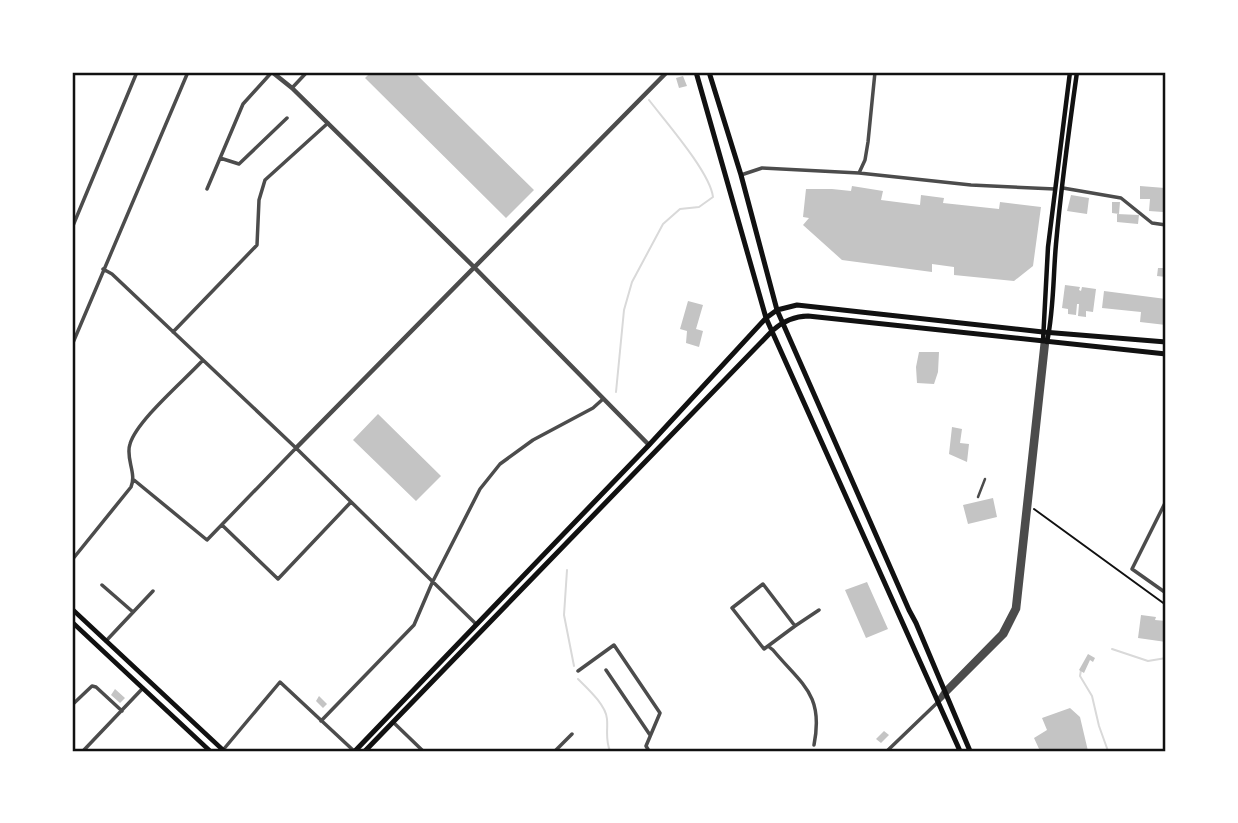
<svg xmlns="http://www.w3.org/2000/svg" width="1238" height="823" font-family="Roboto,sans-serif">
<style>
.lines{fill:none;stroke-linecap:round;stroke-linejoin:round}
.stream{stroke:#d9d9d9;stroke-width:2}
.building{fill:#c4c4c4}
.path{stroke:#111;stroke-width:2}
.pedestrian{stroke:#4c4c4c;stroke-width:2.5}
.minor{stroke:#4c4c4c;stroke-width:3.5}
.tertiary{stroke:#4c4c4c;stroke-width:4.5}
.secondary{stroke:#111;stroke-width:4.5}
.primary{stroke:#111;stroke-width:5}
.neatline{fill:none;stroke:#111;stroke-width:2.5}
</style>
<rect width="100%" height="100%" fill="#fff"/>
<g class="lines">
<path class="stream" d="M616,392L624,310L632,282L663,224L680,209L699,207L713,197C710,172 665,121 649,100
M567,570L564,615L574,666
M1112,649L1148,661L1166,658
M1081,670L1080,676L1092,696L1099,726L1108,751
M578,679C587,688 606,705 607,719C608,731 605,739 610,751"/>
</g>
<path class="building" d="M371,72H414L534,190L506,218L365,78Z
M683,76L687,86L679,88L676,78Z
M852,186L883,191L881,200L920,205L921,195L944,198L943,203L999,209L1000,202L1041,207L1033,266L1014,281L954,275V267L932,264V272L842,260L803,225L809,218L803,217L806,189H832L851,191Z
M1140,186L1165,188L1163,212L1149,211L1150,199H1140Z
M1071,195L1089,198L1087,214L1067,211Z
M1112,202H1120L1119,214L1112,213Z
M1117,214L1139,215L1138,224L1117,222Z
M1158,268H1166V277L1157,276Z
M1065,285L1080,287L1079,290L1081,291L1082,287L1096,289L1093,312L1086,311V317L1078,316L1079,304H1077L1076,315L1068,314V309L1062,308Z
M1104,291L1166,299V325L1140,322L1141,312L1102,308Z
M688,301L703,305L696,329L703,331L699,347L686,343L687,331L680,329Z
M919,352H939L938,372L934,384L917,383L916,367Z
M378,414L441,476L416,501L353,440Z
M952,427L962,429L960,443L969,444L967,462L949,454Z
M993,498L997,517L968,524L963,505Z
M867,582L888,629L866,638L845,590Z
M1141,615L1156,617L1155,620L1166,621V642L1138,638Z
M1088,654L1095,658L1093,662L1090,660L1084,673L1079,670Z
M115,689L125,698L120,703L111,695Z
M319,696L327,704L323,708L316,701Z
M1070,708L1080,717L1088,751H1040L1034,738L1047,730L1042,718Z
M884,731L889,735L881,743L876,739Z"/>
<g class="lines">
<path class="path" d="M1034,509L1166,605"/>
<path class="pedestrian" d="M978,497L985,479"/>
<path class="minor" d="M292,88L307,72
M220,158L239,164L287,118
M859,173L971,185L1055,189
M741,175L762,168L859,173L865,160L868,142L875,72
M1063,188L1121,198L1152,223L1166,225
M207,189L243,104L272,72
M72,228L137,72
M103,269L112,274L296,448L476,624
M173,332L257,245L259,200L265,180L328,123
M72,345L188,72
M134,480L207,540L296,448
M1166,495L1165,503L1132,569L1166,593
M222,525L278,579L351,502
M72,560L131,487C137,473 125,458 130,444C137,420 185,380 203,360
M102,585L133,612
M795,626L819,610
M106,641L153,591
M768,646L795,626L763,584L732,608L764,649L768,646L773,650C802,685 824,694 814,745
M606,670L650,735
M578,671L614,645L660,713L646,746L649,751
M72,705L92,686L96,687L122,711
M321,721L414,625L432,583L480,489L500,464L533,440L593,408L603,399
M393,722L423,751
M223,750L280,682L354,751
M83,751L143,688
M555,751L572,734
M887,751L938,702"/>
<path class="tertiary" d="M272,72L292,88L473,266L649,445
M296,448L667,72
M939,699L945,690L1001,633L1014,608L1043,341
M938,702L1005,635L1018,609L1047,342"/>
<path class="secondary" d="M1043,341L1048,247L1070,72
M1047,342C1054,309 1053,277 1056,244C1061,187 1069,129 1077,72
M72,609L224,751
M72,622L210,751"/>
<path class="primary" d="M696,72L766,318L960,751
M709,72L741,175L777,310L909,610L916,623L970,751
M355,751L649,445L766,318L777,310L797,305L1043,332L1166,342
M365,751L772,331C782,322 795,316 808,316L1166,354"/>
</g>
<rect width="1238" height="823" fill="none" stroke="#ffffff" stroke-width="147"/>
<rect x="74" y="74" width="1090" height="676" class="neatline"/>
</svg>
